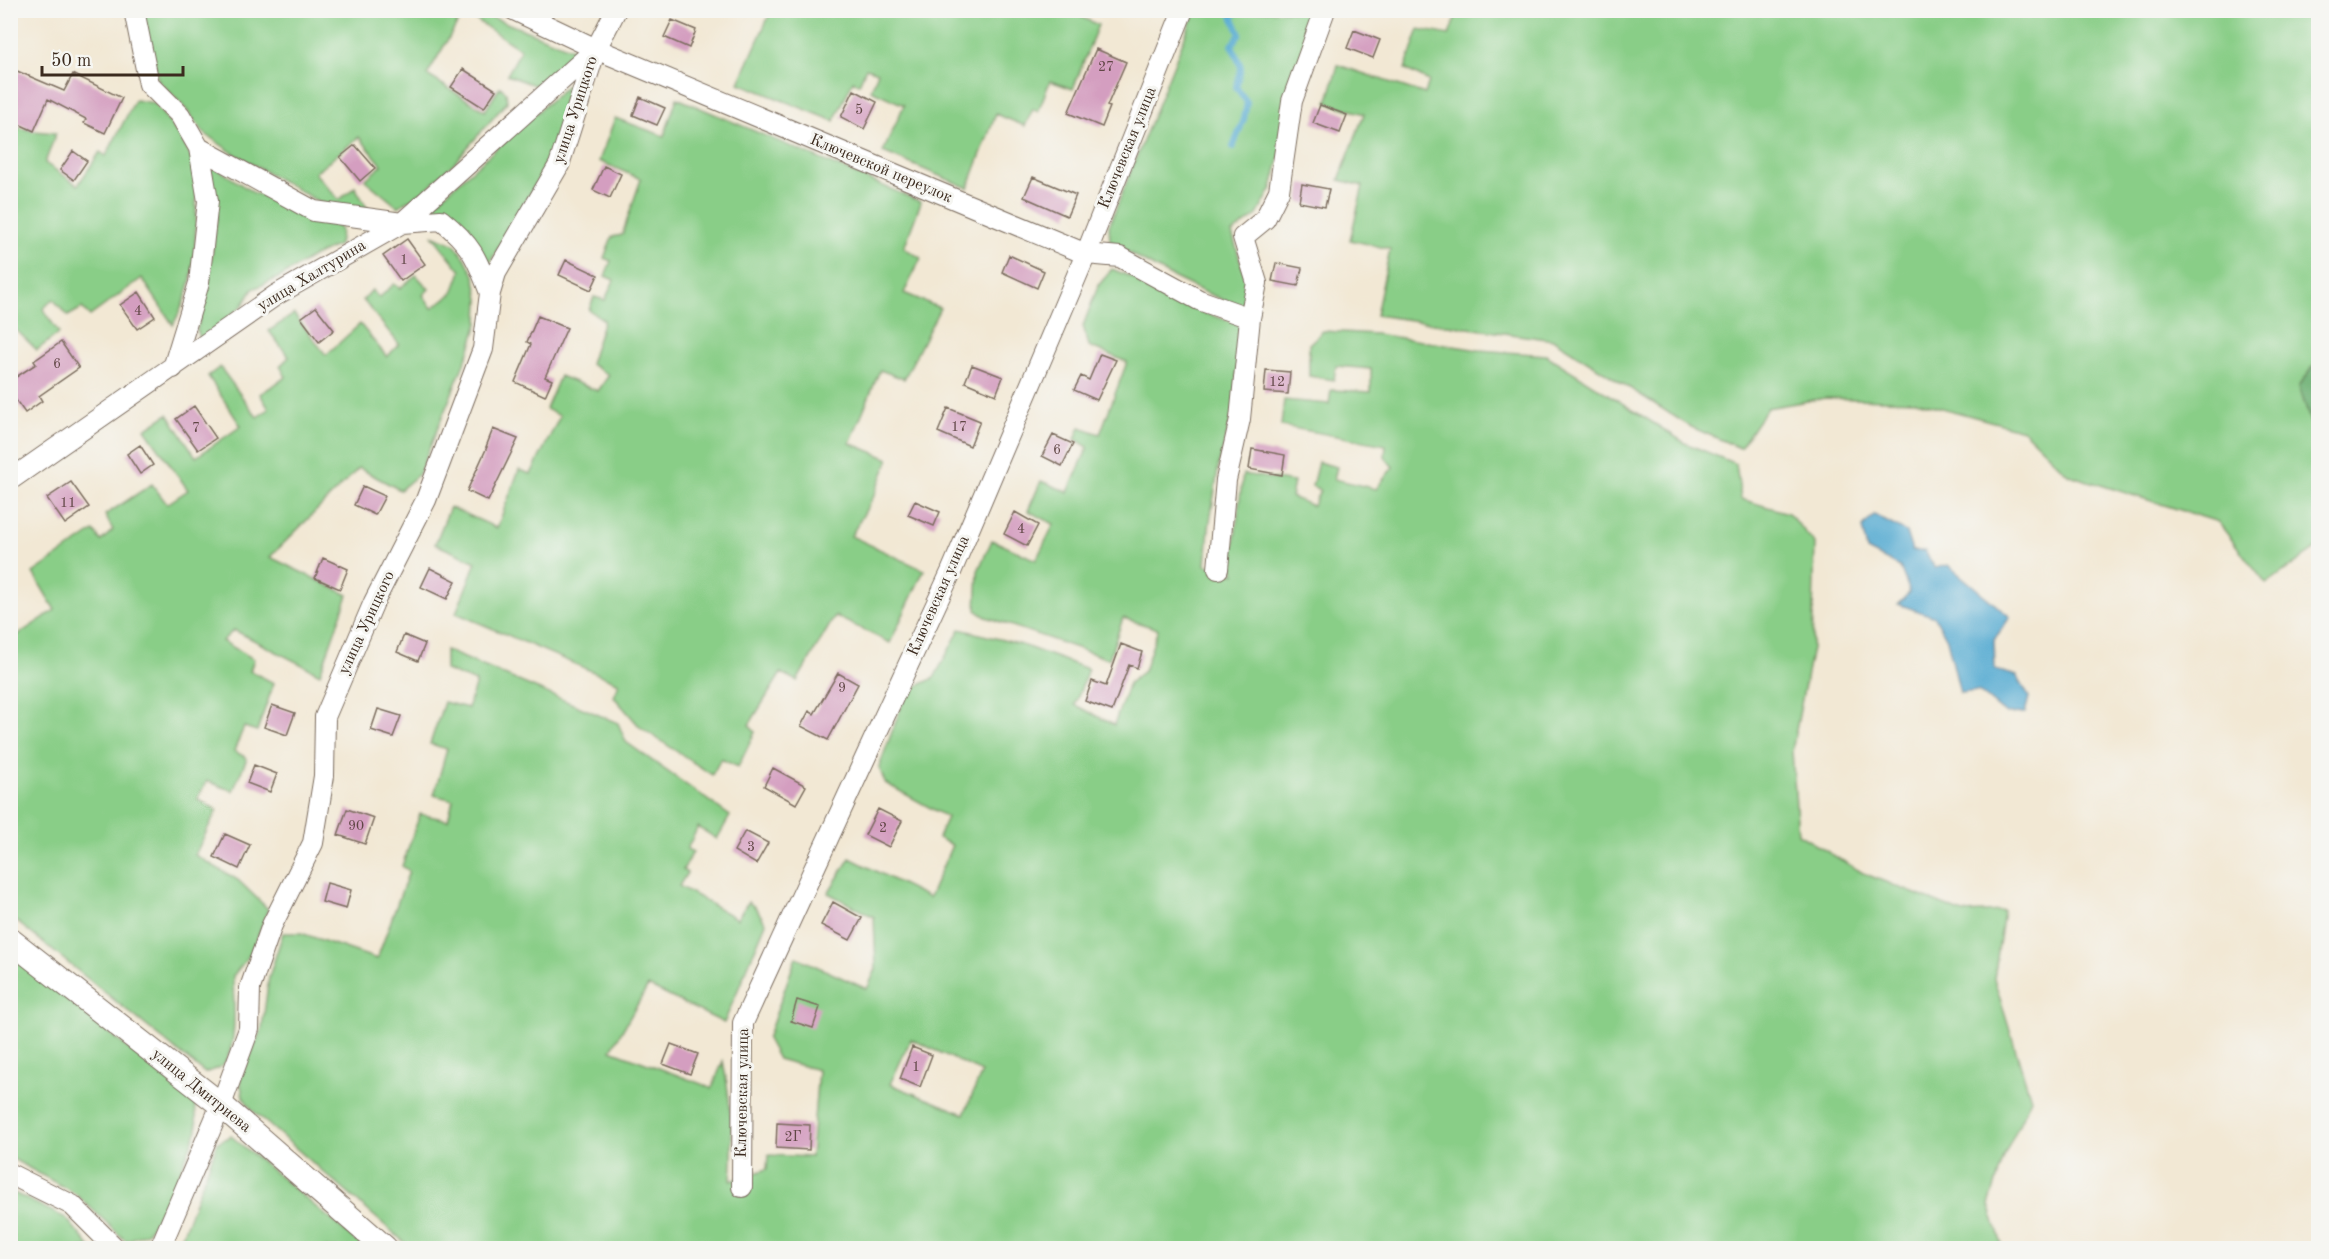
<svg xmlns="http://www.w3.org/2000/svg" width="2329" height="1259" font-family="'Old Standard TT',serif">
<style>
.green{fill:#89ce87;stroke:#627c52;stroke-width:1.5;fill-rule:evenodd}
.forest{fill:#6eb174;stroke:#546e49;stroke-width:1.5}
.water{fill:#55aad1;stroke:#486a78;stroke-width:1.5}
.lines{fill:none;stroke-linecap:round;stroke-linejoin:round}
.stream{stroke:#55aad1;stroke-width:6}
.building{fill:#d49ec0}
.minor-casing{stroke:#7b6c5e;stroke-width:22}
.tertiary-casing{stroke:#7b6c5e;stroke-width:26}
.minor{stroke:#fff;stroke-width:20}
.tertiary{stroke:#fff;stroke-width:24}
.labels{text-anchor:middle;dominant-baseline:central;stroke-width:6;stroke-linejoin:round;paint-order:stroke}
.number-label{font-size:14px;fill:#614746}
.street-label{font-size:16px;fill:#3b2a1e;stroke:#f6f6f2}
</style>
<rect width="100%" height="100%" fill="#f6f6f2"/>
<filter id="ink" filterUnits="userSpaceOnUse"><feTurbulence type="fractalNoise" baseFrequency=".0167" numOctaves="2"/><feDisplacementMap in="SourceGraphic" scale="12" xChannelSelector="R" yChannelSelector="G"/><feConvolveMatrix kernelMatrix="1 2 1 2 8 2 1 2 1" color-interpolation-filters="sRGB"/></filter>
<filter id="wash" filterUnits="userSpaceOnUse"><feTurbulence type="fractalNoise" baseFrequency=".008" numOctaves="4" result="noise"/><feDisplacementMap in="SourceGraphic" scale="24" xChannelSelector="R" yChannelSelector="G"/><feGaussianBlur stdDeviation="1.35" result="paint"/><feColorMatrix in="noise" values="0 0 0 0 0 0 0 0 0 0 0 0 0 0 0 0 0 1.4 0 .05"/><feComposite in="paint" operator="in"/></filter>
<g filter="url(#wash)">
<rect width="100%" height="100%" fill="#f2e8d4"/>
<path class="green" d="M1084,10L1081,17L1098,25L1073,89L1050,81L1038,112L1033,109L1025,126L996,114L968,188L883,152L904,105L871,90L878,72L866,68L859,84L853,81L834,121L739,83L771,11Z
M141,11H476L575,50L539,87L507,75L521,50L464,12L427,75L485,111L500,87L506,92L507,102L455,162L424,191L398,207L365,180L382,165L359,137L315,173L339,200L355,187L369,211L326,206L233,153L204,133L185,108L158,80Z
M1195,11H1317L1272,188L1257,215L1232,233L1247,283L1242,307C1195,290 1152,268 1110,241L1109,226Z
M1458,11H2318V360L2299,386L2318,446V547L2266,584L2218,522L2069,475L2023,430L1916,401L1825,398L1767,408L1740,448L1691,427L1554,340L1376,315L1390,249L1350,240L1363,186L1339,180L1364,114L1327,103L1338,65L1425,94L1429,81L1405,69L1419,29L1449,35Z
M580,74L555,143L538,180L488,266C478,245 466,221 442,214C437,213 429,214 423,214Z
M677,98L921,202L904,248L921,258L904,293L940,308L904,379L880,370L850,443L889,459L874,496L851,536L924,570L890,643L835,616L797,681L781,673L749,725L755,732L738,767L721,759L712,775L640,727L614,697L619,683L456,613L476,562L435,544L450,507L497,528L519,470L531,474L560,416L546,409L560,376L598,391L609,375L590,364L604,320L589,310L594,297L605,300L614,280L605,276L611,261L604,258L612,237L622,235L641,179L599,161L615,118L664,136Z
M135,100L154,103C168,122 187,142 194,166C199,182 196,196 196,212C195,258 196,283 173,325L142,278L90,316L82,308L68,316L53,299L43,309L59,333L37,350L12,326L11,327V135L16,127L34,131L56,133L45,163L78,185L100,152L106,156Z
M209,163L254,193L335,221L341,231L339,245L314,256L282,276L253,289L243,305L201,340L197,330L208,284L217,217Z
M432,235L454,244L465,258L474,275L479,299L478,323L470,349L419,474L400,490L359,468L270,557L348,595L320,674L234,630L222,641L254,659L250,671L274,683L257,731L244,727L234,751L247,758L233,791L207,781L197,799L217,810L195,855L238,880L268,909L252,952L233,976C233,998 240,1054 219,1068C215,1070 209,1071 205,1073L11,917L10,640L55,610L33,573L94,531L101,541L113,530L105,515L152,484L167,504L188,490L145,429L168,414L196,457L241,426L208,376L220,367L257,417L269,409L260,394L286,377L280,366L289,357L269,331L294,314L326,355L360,324L387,357L399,344L363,300L372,290L379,298L394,284L400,288L416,275L429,289L423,295L432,308L453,293L461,271Z
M1112,269L1155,287L1204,313L1240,324L1234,408L1219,463L1209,528L1206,565L1235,574L1232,562L1243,474L1294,482L1291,497L1313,506L1320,490L1312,486L1318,462L1337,467L1334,479L1376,489L1393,467L1385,457L1386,445L1281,426L1284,400L1329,404L1331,390L1371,392V369L1336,366L1334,380L1309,376V344L1323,331L1376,334L1479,350L1546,355L1685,443L1736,464L1741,499L1788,513L1815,543L1812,648L1792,751L1798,834L1863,873L1963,913L2004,911L1994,979L2031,1099L2005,1154L1989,1205L2003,1248H411L252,1110L243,1097L240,1080L262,1028L269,977L283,933H301L377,959L409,871L402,866L420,814L448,820L453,800L434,795L447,749L430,744L444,702L468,708L476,682L445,670V650L618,723L626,742L730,816L717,839L698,827L687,849L693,852L683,870L687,873L679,886L737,919L748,902L755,907L766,923L724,1023L648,986L611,1050L712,1088L723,1061C731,1101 734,1140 731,1181L767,1169L768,1155L811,1157L818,1070L778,1059L767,1039L796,957L867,989L876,969L874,917L828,893L850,858L929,898L952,845L938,838L947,817L885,783L879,767L907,691L934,678L960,629L1019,644L1088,669L1075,705L1114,725L1129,683L1144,671L1158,629L1123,618L1109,659L986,617L976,610L978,571L992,540L1036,560L1054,524L1028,511L1041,481L1068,492L1088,447L1075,439L1080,427L1100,434L1127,362L1089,346L1083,326L1098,286ZM911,1039L982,1072L964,1114L890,1084Z
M10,954L195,1102L197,1130L169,1199L147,1233L126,1241L76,1194L11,1158Z
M231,1136L365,1248H195L180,1241L218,1142Z
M10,1191L66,1218L91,1248H11Z"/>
<path class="forest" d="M2318,360V446L2299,386Z"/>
<path class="water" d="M1874,515L1906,532L1912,551H1925L1935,568L1948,565L2010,617L1994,640L1995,670L2017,676L2029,697L2025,713L2006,714L1978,691L1960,693L1947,639L1935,617L1898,604L1910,592L1900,567L1867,550L1862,528Z"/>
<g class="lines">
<path class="stream" d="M1233,147L1244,119L1247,102L1236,87L1241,67L1232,45L1240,34L1232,16L1239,10"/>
</g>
<g id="blocks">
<path class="building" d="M672,20L696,30L689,48L664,37Z
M1354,30L1380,40L1373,58L1347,48Z
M1096,49L1126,62L1107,106L1110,107L1102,127L1068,113Z
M10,68L64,91L73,74L122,98L105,133L84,123L86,119L48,99L34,131L10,120Z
M463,69L496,90L484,108L451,87Z
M854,90L877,102L864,129L841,117Z
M640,97L665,108L657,125L633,115Z
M1320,105L1347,115L1340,133L1313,123Z
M355,145L375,168L360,181L340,157Z
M73,151L87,161L74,180L60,170Z
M604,166L621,174L610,198L593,190Z
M1033,177L1076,195L1067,216L1024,197Z
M1302,184L1329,189L1325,207L1299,202Z
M407,239L425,264L401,281L383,256Z
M1009,255L1044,271L1037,288L1002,272Z
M566,260L598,275L591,290L559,275Z
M1276,263L1302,268L1298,286L1272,281Z
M139,292L155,317L137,329L120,305Z
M316,307L334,330L319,342L301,318Z
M538,316L567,328L545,377L552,380L545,396L515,382L531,344L527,342Z
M61,342L79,368L39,396L42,401L25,413L10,392V381L36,364L34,361Z
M1100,354L1116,360L1097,400L1074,390L1081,376L1089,380Z
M972,365L1003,377L996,395L965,382Z
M1266,370L1290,372L1288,394L1264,392Z
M194,406L216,438L198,450L176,419Z
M948,408L980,421L970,446L938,432Z
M493,429L518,439L488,501L467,491L487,447H486Z
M1053,435L1073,444L1062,466L1042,456Z
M140,445L153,465L140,474L127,454Z
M1252,449L1285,455L1282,475L1249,469Z
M71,482L89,507L65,524L47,498Z
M363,486L385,496L375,515L354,505Z
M915,501L940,512L934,526L908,515Z
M1015,512L1038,525L1027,546L1004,534Z
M323,558L348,569L340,589L315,578Z
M430,568L456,581L447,599L421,587Z
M404,635L425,644L418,661L397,652Z
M1121,644L1142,652L1137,668L1129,665L1112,711L1085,701L1092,681L1106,686Z
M838,673L858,684L828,740L801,726L809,711L814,714Z
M272,705L295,713L287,735L264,727Z
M378,709L401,716L393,737L371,730Z
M254,765L277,774L270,792L247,783Z
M773,768L806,786L796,804L764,786Z
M347,809L374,818L365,844L338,835Z
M878,809L902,821L889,847L865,835Z
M745,831L768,843L756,864L734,851Z
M225,834L250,845L239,869L214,857Z
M327,883L351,890L346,909L322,902Z
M833,902L862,918L850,940L821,925Z
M797,1000L820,1007L813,1028L791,1021Z
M671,1044L698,1054L690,1074L663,1064Z
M912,1047L932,1055L920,1087L900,1079Z
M777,1123L810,1125L809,1150L776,1148Z"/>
</g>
</g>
<g filter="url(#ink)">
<use href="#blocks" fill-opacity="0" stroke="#7b6c5e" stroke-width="1.5"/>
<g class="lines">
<defs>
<path id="minor" d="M134,10L149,84L180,115L199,148L314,211L402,223L441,220C471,244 477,258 490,293
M514,10L596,49L1086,254L1120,257L1199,300L1250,318
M173,368L199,283L208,201L199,148
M10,480L276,295L402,223L596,49
M1218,569L1226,480L1240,419L1250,318L1257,283L1243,237L1265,219L1279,191L1292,101L1325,10
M10,1174L72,1205L115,1248
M742,1187L743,1023L951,572L1086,254L1183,10
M160,1248L221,1105L249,1029L250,988L272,925L313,843L324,776L325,717L374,602L426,500L483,349L490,293L496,273L559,165L596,49L616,10"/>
<path id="tertiary" d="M10,940L221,1105L385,1248"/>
</defs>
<use href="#minor" class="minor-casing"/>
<use href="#tertiary" class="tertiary-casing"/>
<use href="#minor" class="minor"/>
<use href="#tertiary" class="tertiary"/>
</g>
</g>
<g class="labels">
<g class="number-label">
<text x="1106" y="67">27</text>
<text x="859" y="110">5</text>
<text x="404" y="260">1</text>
<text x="138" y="311">4</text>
<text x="57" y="364">6</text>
<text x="1277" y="382">12</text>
<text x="959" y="427">17</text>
<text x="196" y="428">7</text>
<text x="1057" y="450">6</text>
<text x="68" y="503">11</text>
<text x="1021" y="529">4</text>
<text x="842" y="688">9</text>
<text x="356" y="826">90</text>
<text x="883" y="828">2</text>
<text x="751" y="847">3</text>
<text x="916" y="1067">1</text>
<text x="793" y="1137">2Г</text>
</g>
<g class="street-label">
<text transform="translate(576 110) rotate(-72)">улица Урицкого</text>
<text transform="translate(1128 148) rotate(-68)">Ключевская улица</text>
<text transform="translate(881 169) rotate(23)">Ключевской переулок</text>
<text transform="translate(312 276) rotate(-31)">улица Халтурина</text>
<text transform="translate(939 596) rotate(-66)">Ключевская улица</text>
<text transform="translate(367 623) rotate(-65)">улица Урицкого</text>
<text transform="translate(201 1091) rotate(39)">улица Дмитриева</text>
<text transform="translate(743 1093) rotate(-89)">Ключевская улица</text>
</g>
</g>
<rect width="2329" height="1259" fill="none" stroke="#f6f6f2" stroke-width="36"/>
<path d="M42 66v9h141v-9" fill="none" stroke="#3b2a1e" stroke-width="3"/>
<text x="51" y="66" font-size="18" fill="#3b2a1e" stroke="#f6f6f2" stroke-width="4.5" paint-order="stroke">50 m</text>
</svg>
